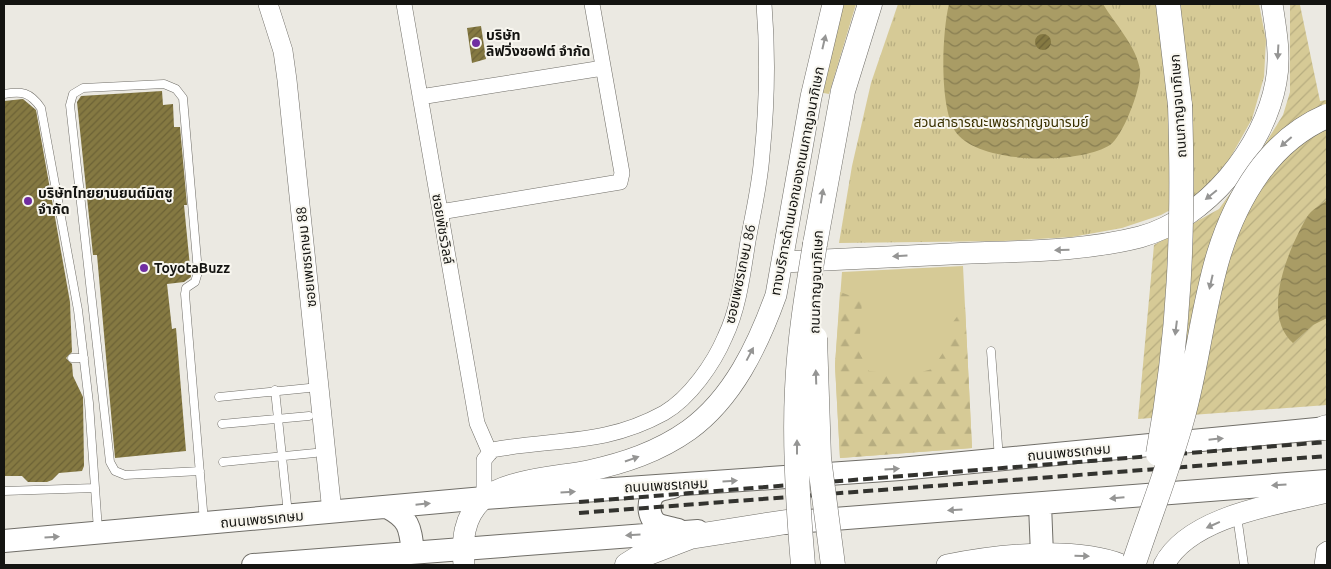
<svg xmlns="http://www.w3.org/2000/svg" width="1331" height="569" font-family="Ubuntu,'Noto Sans Thai',sans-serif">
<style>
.grass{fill:#d6ca96}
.forest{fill:url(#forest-firs)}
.park{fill:url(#park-tufts)}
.garden{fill:url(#garden-furrows)}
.water{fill:url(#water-waves)}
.building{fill:url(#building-hatch)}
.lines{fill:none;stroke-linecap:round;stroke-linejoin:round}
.service-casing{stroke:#706e68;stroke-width:9}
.minor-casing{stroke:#706e68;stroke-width:16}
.tertiary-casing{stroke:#706e68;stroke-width:20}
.secondary-casing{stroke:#706e68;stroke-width:22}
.primary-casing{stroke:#706e68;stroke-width:24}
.trunk-casing{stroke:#706e68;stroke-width:25}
.service{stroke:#fff;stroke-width:8}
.minor{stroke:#fff;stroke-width:15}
.tertiary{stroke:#fff;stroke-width:19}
.secondary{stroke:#fff;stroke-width:21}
.primary{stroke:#fff;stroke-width:22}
.trunk{stroke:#fff;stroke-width:24}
.rail{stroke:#33332f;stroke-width:4;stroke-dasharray:10 5;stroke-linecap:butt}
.trunk-bridge-casing{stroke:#706e68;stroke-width:25;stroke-linecap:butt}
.trunk-bridge{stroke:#fff;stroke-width:24}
.oneway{fill:#959594}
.poi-dot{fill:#702da1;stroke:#f8f6ef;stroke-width:2}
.labels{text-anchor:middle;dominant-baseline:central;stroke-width:4;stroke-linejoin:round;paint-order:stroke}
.poi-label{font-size:14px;font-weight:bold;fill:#141411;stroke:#f8f6ef;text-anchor:start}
.street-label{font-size:14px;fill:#141411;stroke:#f8f6ef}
.park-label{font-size:14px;fill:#3a3101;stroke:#f8f6ef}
</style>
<defs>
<pattern id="forest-firs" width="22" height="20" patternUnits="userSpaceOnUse" patternTransform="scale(1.25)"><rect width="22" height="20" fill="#d6ca96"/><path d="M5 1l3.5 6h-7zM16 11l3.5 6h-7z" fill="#b7ad80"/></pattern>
<pattern id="park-tufts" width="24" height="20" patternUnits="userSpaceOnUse" patternTransform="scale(1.25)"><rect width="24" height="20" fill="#d6ca96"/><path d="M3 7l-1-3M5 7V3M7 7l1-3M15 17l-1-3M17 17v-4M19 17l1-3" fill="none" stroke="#b7ad80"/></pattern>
<pattern id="garden-furrows" width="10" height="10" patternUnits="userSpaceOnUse" patternTransform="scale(1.25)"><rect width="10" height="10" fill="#d6ca96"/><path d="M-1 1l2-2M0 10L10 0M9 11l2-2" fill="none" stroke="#b7ad80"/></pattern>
<pattern id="water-waves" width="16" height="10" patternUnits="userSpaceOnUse" patternTransform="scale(1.25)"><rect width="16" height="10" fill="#a99c65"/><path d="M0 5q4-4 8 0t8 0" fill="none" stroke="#887e52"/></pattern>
<pattern id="building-hatch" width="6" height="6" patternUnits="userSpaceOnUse" patternTransform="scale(1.25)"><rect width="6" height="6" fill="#857942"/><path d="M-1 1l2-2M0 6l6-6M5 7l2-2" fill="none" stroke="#6c6236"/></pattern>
</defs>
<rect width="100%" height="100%" fill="#ebe9e2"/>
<path class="grass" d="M842,4H856L829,94L818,92Z
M963,266L972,448L840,458L835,365L842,272Z"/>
<path class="forest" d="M840,292L862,300L859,352L869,371L907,376L932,369L949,344L950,326L965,306L972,448L840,458L835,365Z"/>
<path class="park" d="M898,4H1259L1266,40L1264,77L1252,119L1229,160L1200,194L1161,215L1122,228L1072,237L1003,241L839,243L852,166L871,83Z"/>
<path class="garden" d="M1290,5H1300L1320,101L1327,100V405L1138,419L1154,245L1219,209L1257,157L1283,115L1290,92Z"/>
<path class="water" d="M949,4H1103C1115,24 1137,47 1140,70C1142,87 1123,136 1110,145C1079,165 977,165 955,131C939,106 942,32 949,4Z
M1327,200V318L1313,325L1293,343C1260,314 1289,248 1307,217C1311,210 1321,205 1327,200Z"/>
<path class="building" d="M481,26L486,59L472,63L467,28Z
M1035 42a8 8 0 1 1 16 0a8 8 0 1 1-16 0Z
M162,91L163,105L173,104L174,127H180L187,205H184L191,277L184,282L167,284L172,329L176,328L186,451L115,458L97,255H93L77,102L81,96Z
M23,99L36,110L70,302L72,352L66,358L72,364L73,376L83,397L84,466L82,471L59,473L52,480L47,482H28L22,476H4V101Z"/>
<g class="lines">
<defs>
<path id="service" d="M4,94C22,91 30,92 41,108L78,310L89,403L98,530
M991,351L999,459
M72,358H84
M275,390L288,514
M219,397L309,388
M222,424L309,416
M223,462L315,453
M200,471L125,475L115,471L110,462L70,105L73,94L83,88L164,84L176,89L183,98L198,272L195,282L186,288L185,294L204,522
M4,491L95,488
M1237,516L1244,565"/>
<path id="minor" d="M404,4L477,423L490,453
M420,97L603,68
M440,212L620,182L622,173L592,4
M484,498V460L492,450C555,438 604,446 664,413C690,398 714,363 725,337C739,308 743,272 748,241C753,213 760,184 762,155C767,105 768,53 764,4
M1322,565L1324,551L1327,549"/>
<path id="tertiary" d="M268,4L283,51L287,80L332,512"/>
<path id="secondary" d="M783,262C846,259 909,256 971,253C1028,251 1085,251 1140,237C1206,219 1264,148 1276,82C1281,56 1276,30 1272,4
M464,565C462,541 463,517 483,499C507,479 558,477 588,471C624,463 658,452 689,430C733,398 758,345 776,295L811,97L833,4
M947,565C997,555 1074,546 1122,565
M1164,565C1189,516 1278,504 1327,492"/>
<path id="primary" d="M673,487C669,488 662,489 658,491C646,497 647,519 659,525C664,527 672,528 678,530
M1040,504L1042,555
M387,507C410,519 410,528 413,552
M782,523L1327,481
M4,541L484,498L900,469L1327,428
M253,565L698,531"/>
<path id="trunk" d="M1168,4L1180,105
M815,244L843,91L870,4
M1324,428L1327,427
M627,565L643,555L690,537L786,522"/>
</defs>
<use href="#service" class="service-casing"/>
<use href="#minor" class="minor-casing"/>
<use href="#tertiary" class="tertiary-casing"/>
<use href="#secondary" class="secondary-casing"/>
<use href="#primary" class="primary-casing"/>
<use href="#trunk" class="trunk-casing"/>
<use href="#service" class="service"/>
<use href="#minor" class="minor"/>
<use href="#tertiary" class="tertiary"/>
<use href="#secondary" class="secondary"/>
<use href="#primary" class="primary"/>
<use href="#trunk" class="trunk"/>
<path class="rail" d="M579,502L1327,442
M579,513L1327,456"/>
<defs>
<path id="trunk-bridge" d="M815,338L819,458L833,565
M1158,454C1180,334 1184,226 1180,105
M1135,560C1151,512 1170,464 1183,416C1206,332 1205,247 1258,173C1276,148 1299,128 1327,116
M803,565C798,507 794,447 797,389C799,340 807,292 815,244"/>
</defs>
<use href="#trunk-bridge" class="trunk-bridge-casing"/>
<use href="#trunk-bridge" class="trunk-bridge"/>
</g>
<defs><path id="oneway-solid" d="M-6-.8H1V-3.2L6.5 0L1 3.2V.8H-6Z" transform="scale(1.25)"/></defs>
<g class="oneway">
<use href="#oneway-solid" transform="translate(824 42) rotate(-77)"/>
<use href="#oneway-solid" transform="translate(1278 52) rotate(93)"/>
<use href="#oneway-solid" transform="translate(1286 142) rotate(139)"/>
<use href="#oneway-solid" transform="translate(1211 195) rotate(141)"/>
<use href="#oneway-solid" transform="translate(822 196) rotate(-81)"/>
<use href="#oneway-solid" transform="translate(1062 250) rotate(178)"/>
<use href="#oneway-solid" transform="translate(900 256) rotate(177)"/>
<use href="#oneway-solid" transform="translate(1211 282) rotate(103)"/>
<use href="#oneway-solid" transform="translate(1176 328) rotate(97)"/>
<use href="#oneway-solid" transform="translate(750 354) rotate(-62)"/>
<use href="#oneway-solid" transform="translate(816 377) rotate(-92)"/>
<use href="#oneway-solid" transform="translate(1216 439) rotate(-6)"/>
<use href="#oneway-solid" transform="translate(797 447) rotate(-90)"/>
<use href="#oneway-solid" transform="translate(632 459) rotate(-19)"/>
<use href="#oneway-solid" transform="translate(892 469) rotate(-4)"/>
<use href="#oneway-solid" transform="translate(730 481) rotate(-4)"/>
<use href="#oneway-solid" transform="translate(1279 485) rotate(176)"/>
<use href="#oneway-solid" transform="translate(568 492) rotate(-4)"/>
<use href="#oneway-solid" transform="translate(1117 498) rotate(175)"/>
<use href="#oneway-solid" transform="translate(423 504) rotate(-6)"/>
<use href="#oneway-solid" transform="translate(955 510) rotate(176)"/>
<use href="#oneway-solid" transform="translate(1213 525) rotate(156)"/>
<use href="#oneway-solid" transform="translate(633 535) rotate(177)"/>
<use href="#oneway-solid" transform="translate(52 537) rotate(-4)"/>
<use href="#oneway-solid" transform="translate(1082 556) rotate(2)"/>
</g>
<g class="poi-dot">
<circle cx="476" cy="43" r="5"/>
<circle cx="28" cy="201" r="5"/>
<circle cx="144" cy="268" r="5"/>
</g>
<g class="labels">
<g class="poi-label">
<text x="486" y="35">บริษัท<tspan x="486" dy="16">ลิฟวิ่งซอฟต์ จำกัด</tspan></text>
<text x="38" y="193">บริษัทไทยยานยนต์มิตซู<tspan x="38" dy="16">จำกัด</tspan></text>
<text x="154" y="268">ToyotaBuzz</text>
</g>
<g class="street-label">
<text transform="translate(1178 106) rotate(-94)">ถนนกาญจนาภิเษก</text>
<text transform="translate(797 181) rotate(-79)">ทางบริการด้านนอกของถนนกาญจนาภิเษก</text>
<text transform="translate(443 229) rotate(80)">ซอยพัชรวิลล์</text>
<text transform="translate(306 257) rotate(-96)">ซอยเพชรเกษม 88</text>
<text transform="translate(740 274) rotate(-78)">ซอยเพชรเกษม 86</text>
<text transform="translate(816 282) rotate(-88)">ถนนกาญจนาภิเษก</text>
<text transform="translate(1069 452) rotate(-5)">ถนนเพชรเกษม</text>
<text transform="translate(666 485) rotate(-3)">ถนนเพชรเกษม</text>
<text transform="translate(262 519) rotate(-5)">ถนนเพชรเกษม</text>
</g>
<g class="park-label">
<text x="1001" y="122">สวนสาธารณะเพชรกาญจนารมย์</text>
</g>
</g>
<rect width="1331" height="569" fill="none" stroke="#141411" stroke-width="10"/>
</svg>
